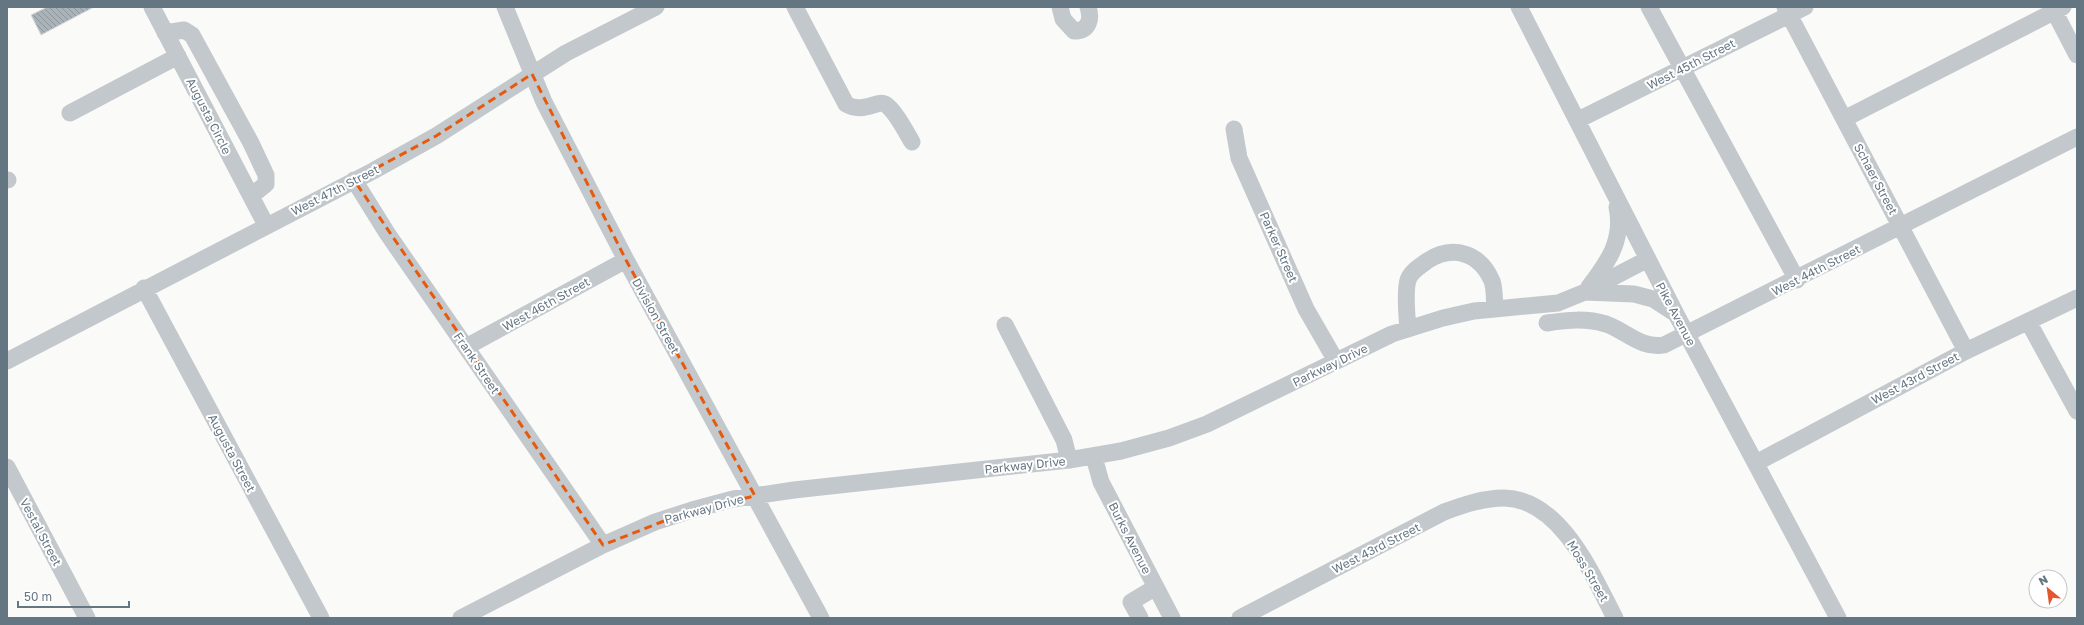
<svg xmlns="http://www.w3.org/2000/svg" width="2084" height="625" font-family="'Golos Text',sans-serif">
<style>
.building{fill:url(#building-back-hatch);stroke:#dcdcda}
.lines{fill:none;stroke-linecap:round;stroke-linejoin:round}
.minor{stroke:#c3c8cc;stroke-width:17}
.marked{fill:none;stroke:#e8590c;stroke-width:3;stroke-dasharray:8 5;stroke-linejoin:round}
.labels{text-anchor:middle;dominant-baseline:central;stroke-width:4;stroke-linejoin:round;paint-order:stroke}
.street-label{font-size:12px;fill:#657683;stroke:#fff}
</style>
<defs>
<pattern id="building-back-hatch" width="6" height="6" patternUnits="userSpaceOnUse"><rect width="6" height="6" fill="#aab3b9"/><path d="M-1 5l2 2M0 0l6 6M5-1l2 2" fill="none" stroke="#8e969c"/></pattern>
</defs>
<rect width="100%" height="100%" fill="#fafaf8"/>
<path class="building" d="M47,7H94L41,35L31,15Z"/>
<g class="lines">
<path class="minor" d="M152,7L266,225
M505,7L544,102L626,260L821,618
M795,7L846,104C863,114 877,100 885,104C895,110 906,132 912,142
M1060,7L1063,19L1074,31C1089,31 1092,19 1088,7
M1519,7L1676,314L1838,618
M1649,7L1797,280
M1785,7L1966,351
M2052,7L2077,55
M165,33L184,30L192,35L251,143L266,175V184L251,196
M70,113L178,56
M1844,119L2063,7
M1578,120L1805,7
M1234,129L1239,158L1306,309L1336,361
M7,180H8
M354,180L387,233L603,545
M1589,287C1608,262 1624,240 1617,207
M144,288L321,618
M1585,292L1634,294L1653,299L1676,314
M1547,323C1568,320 1586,318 1606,324C1626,331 1641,349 1664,345L2077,137
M2029,323L2077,411
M1005,325L1064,440L1069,460
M1408,329C1407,318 1405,290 1408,280C1411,271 1421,266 1427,261C1453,244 1480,253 1492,281C1495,289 1494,300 1495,308
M466,347L626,260
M7,361L373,171L436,136L566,53L656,7
M1094,457L1101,482L1172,618
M1756,463L1966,351L2077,298
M7,467L87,618
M461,618L603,545L655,522L692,510L733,499L794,490L1069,460L1121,451L1169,438L1207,424L1392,334L1443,318L1474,311L1558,303L1585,292L1648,259
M1140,618L1131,602L1156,587
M1240,618L1444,512C1463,505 1483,498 1504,498C1561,499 1593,576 1615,618"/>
</g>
<path class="marked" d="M532,74L626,260L755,496L692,510L603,545L354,180L436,136Z"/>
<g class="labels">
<g class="street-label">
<text transform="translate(1691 64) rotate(-27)">West 45th Street</text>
<text transform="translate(209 116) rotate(63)">Augusta Circle</text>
<text transform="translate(1876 179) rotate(62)">Schaer Street</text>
<text transform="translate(335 190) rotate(-27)">West 47th Street</text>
<text transform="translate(1279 247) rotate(66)">Parker Street</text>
<text transform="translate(1816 270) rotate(-27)">West 44th Street</text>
<text transform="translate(546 304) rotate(-29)">West 46th Street</text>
<text transform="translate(1676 314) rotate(62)">Pike Avenue</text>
<text transform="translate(656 316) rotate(61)">Division Street</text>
<text transform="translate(477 363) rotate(56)">Frank Street</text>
<text transform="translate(1330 365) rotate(-26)">Parkway Drive</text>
<text transform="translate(1915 378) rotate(-28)">West 43rd Street</text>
<text transform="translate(232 453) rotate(62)">Augusta Street</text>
<text transform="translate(1025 465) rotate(-6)">Parkway Drive</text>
<text transform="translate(704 509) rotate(-15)">Parkway Drive</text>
<text transform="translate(41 532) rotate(62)">Vestal Street</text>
<text transform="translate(1130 538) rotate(63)">Burks Avenue</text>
<text transform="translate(1376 548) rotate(-27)">West 43rd Street</text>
<text transform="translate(1588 571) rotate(59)">Moss Street</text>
</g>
</g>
<rect width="2084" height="625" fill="none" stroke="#657683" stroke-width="16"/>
<g transform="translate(2048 589) rotate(331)"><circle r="19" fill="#ffffff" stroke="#c1c8cd"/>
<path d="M0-3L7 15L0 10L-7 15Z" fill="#e4572e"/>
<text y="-6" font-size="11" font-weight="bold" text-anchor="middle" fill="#657683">N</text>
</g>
<path d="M18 601v6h111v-6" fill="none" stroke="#657683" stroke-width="2"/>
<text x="24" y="601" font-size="12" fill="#657683" stroke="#ffffff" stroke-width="3" paint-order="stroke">50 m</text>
</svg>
